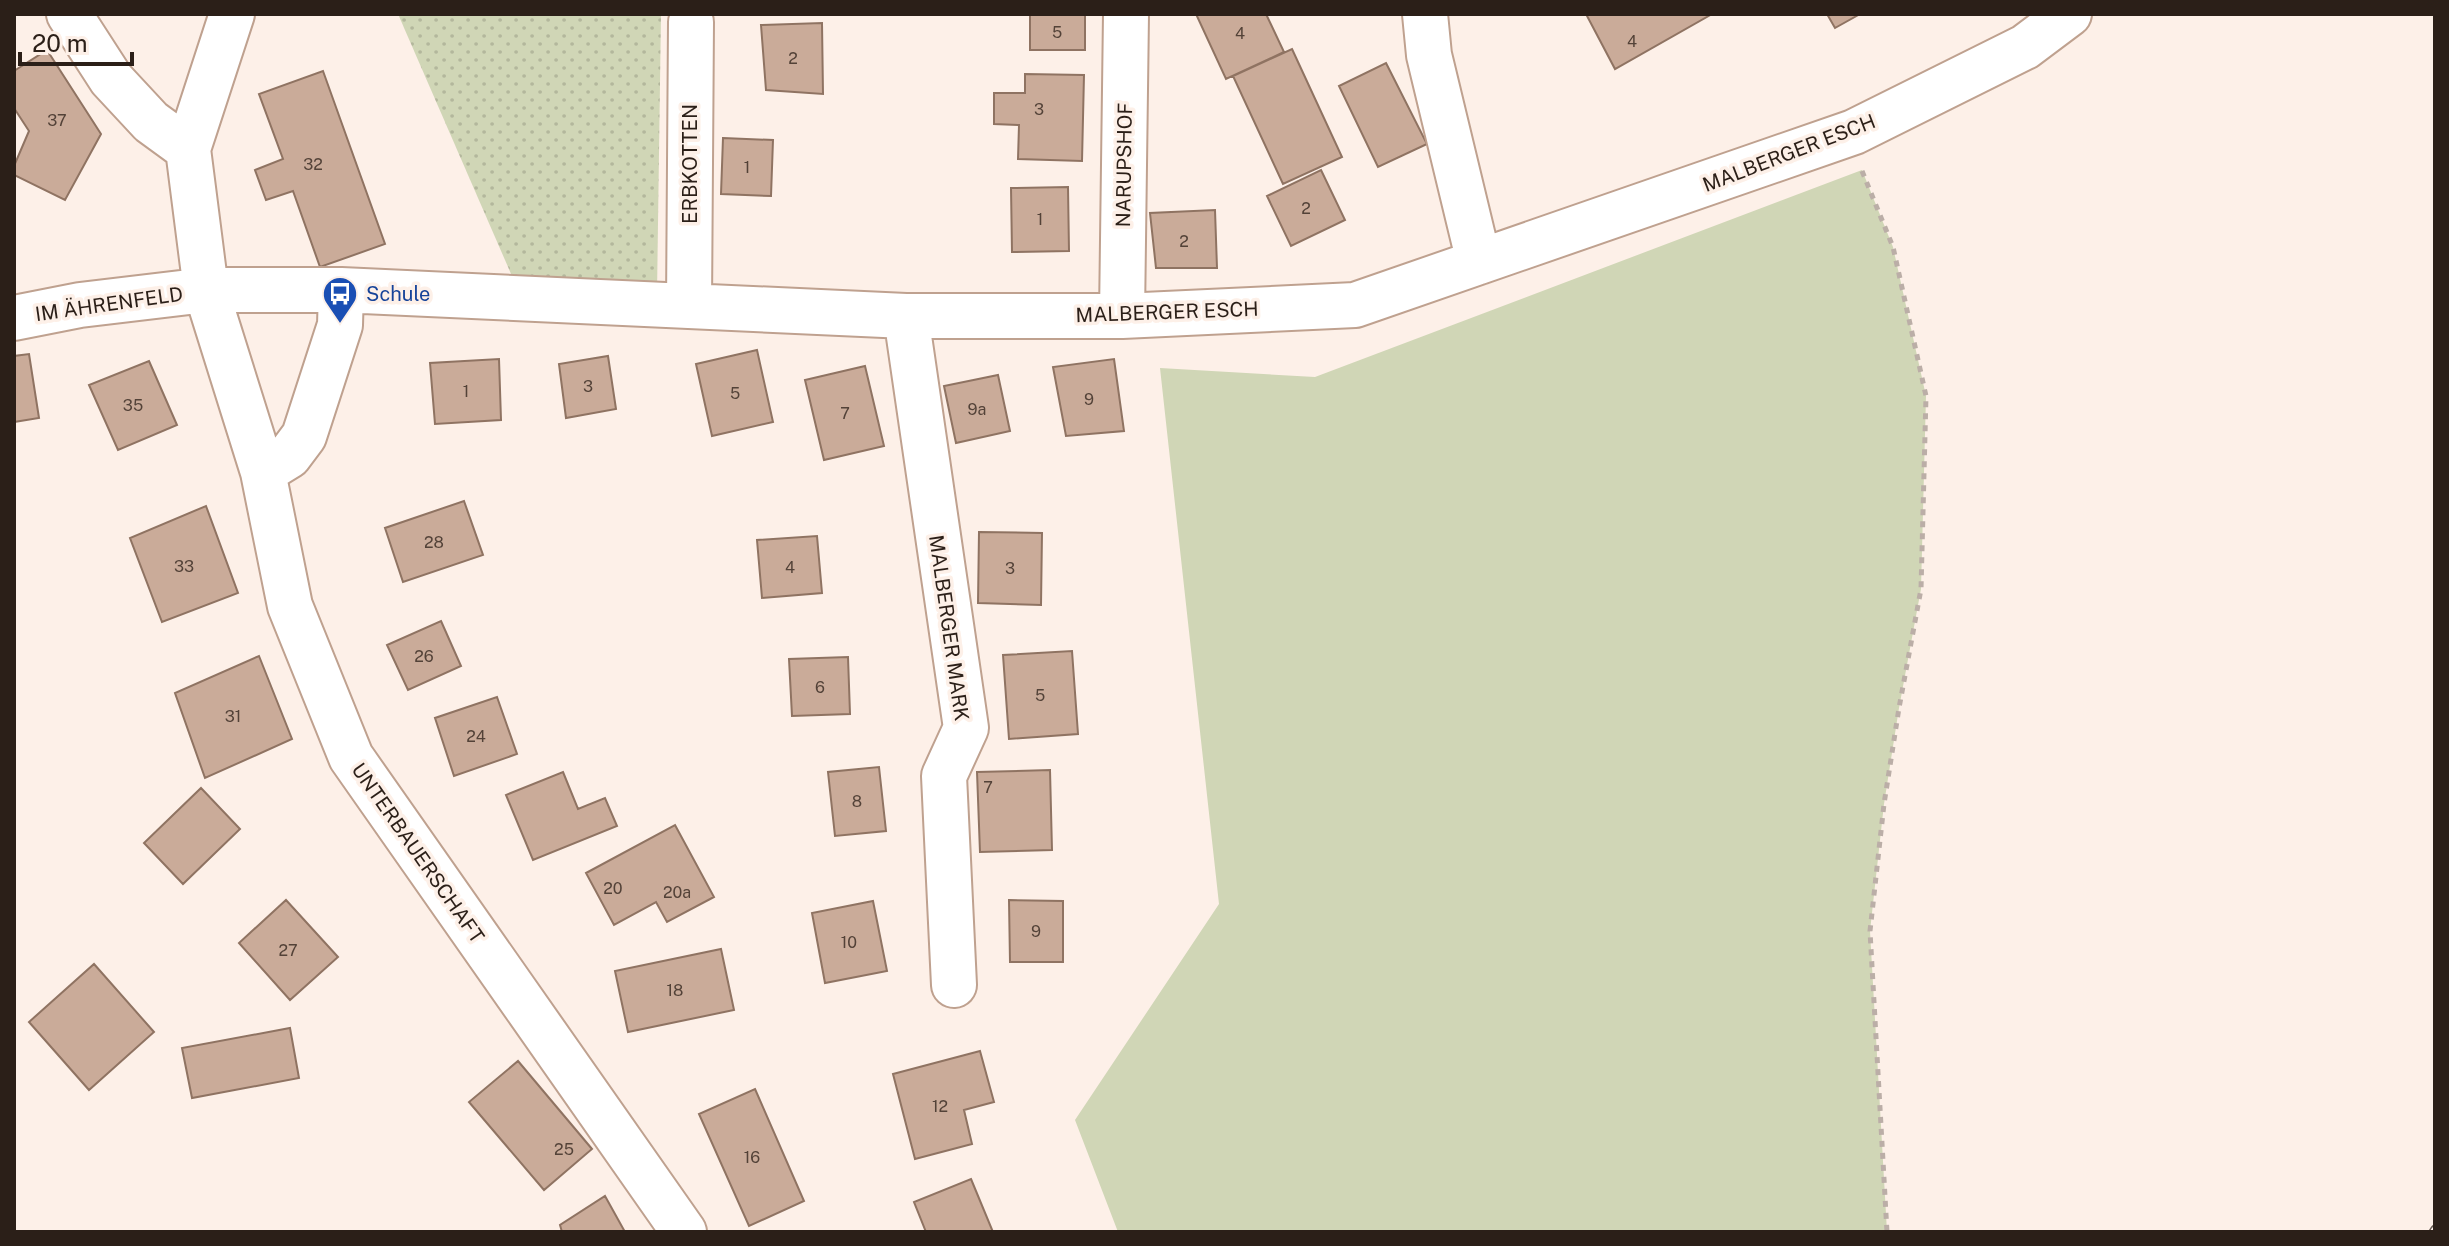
<svg xmlns="http://www.w3.org/2000/svg" width="2449" height="1246" font-family="'Public Sans',sans-serif">
<style>
.green{fill:#d0d6b6}
.park{fill:url(#park-dots)}
.building{fill:#caab99;stroke:#8f7362;stroke-width:2}
.lines{fill:none;stroke-linecap:round;stroke-linejoin:round}
.minor-casing{stroke:#bfa18f;stroke-width:48}
.path{stroke:#bbaea7;stroke-width:5;stroke-dasharray:6 6;stroke-linecap:butt}
.minor{stroke:#fff;stroke-width:44}
.rail-casing{stroke:#665a53;stroke-width:9}
.rail{stroke:#fdf0e8;stroke-width:6;stroke-dasharray:18;stroke-linecap:butt}
.labels{text-anchor:middle;dominant-baseline:central;stroke-width:7;stroke-linejoin:round;paint-order:stroke}
.number-label{font-size:16px;fill:#534238}
.street-label{font-size:20px;fill:#2b1f18;stroke:#fdf0e8}
.transit-label{font-size:20px;fill:#164399;stroke:#fdf0e8;text-anchor:start}
</style>
<defs>
<pattern id="park-dots" width="8" height="8" patternUnits="userSpaceOnUse" patternTransform="scale(2)"><rect width="8" height="8" fill="#d0d6b6"/><path d="M2 2h.1M6 6h.1" fill="none" stroke="#b3b79c" stroke-width="1.8" stroke-linecap="round"/></pattern>
</defs>
<rect width="100%" height="100%" fill="#fdf0e8"/>
<path class="green" d="M1862,170L1893,247L1926,396L1921,589L1899,708L1884,804L1870,931L1887,1232H1118L1075,1120L1219,904L1160,368L1315,377Z"/>
<path class="park" d="M398,14H661L657,294L515,283Z"/>
<path class="building" d="M1030,14H1085V50H1030Z
M1196,14H1266L1284,52L1226,79Z
M1586,14H1712L1615,69Z
M1827,14H1860L1835,28Z
M822,23L823,94L766,90L761,25Z
M1292,49L1342,157L1283,184L1233,76Z
M47,50L101,134L65,200L14,175V166L29,131L14,108V71Z
M1386,63L1427,144L1378,167L1339,86Z
M323,71L385,244L320,267L293,191L266,200L255,170L283,159L259,94Z
M1025,74L1084,75L1082,161L1018,159L1019,125L994,124V93H1025Z
M723,138L773,140L771,196L721,194Z
M1321,170L1345,220L1291,246L1267,196Z
M1068,187L1069,251L1012,252L1011,188Z
M1215,210L1217,268H1156L1150,213Z
M757,350L773,422L712,436L696,364Z
M29,354L39,418L14,422V356Z
M608,356L616,409L566,418L559,364Z
M499,359L501,420L435,424L430,363Z
M1114,359L1124,431L1066,436L1053,367Z
M149,361L177,425L118,450L89,385Z
M865,366L884,446L824,460L805,380Z
M998,375L1010,431L956,443L944,386Z
M464,501L483,555L403,582L385,528Z
M206,506L238,593L162,622L130,538Z
M979,532L1042,533L1041,605L978,603Z
M817,536L822,593L762,598L757,540Z
M441,621L461,666L408,690L387,645Z
M1072,651L1078,734L1009,739L1003,655Z
M259,656L292,739L205,778L175,693Z
M848,657L850,714L792,716L789,659Z
M497,697L517,754L454,776L435,718Z
M879,767L886,831L835,836L828,772Z
M1050,770L1052,850L980,852L977,772Z
M563,772L578,809L605,798L617,826L533,860L506,795Z
M201,788L240,829L183,884L144,843Z
M675,825L714,897L667,922L656,902L614,925L586,873Z
M286,900L338,957L290,1000L239,943Z
M1009,900L1063,901V962H1010Z
M873,901L887,971L825,983L812,913Z
M721,949L734,1010L628,1032L615,971Z
M94,964L154,1032L89,1090L29,1022Z
M290,1028L299,1078L192,1098L182,1048Z
M980,1051L994,1102L964,1110L972,1144L915,1159L893,1074Z
M518,1061L592,1149L544,1190L469,1102Z
M755,1089L804,1201L749,1226L699,1114Z
M971,1179L993,1232H926L914,1202Z
M605,1196L625,1232H562L560,1225Z"/>
<g class="lines">
<defs>
<path id="minor" d="M69,14L111,79L151,122L188,149
M232,14L188,149L206,290L263,472L290,606L351,757L684,1232
M1425,14L1429,55L1479,262
M689,306L691,22
M906,316L966,728L944,776L954,985
M1122,316L1126,14
M14,318L80,305L206,290H341L906,316H1122L1355,305L1854,132L2025,47L2069,14
M263,472L289,456L304,436L340,325L341,290"/>
</defs>
<use href="#minor" class="minor-casing"/>
<path class="path" d="M1862,171L1893,247L1926,396L1921,589L1899,708L1884,804L1870,931L1887,1232"/>
<use href="#minor" class="minor"/>
<defs>
<path id="rail" d="M2433,1232L2435,1229"/>
</defs>
<use href="#rail" class="rail-casing"/>
<use href="#rail" class="rail"/>
</g>
<defs>
<symbol id="bus-pin" viewBox="-11 -11 22 30"><path d="M0 17L-7.5 6A9.5 9.5 0 1 1 7.5 6Z" fill="#1a4fb4" stroke="#fdf0e8"/><path d="M-5-6H5V4H4V6H2V4H-2V6H-4V4H-5ZM-3.5-4V0h7V-4ZM-3.5 1.2v1.5H-2V1.2ZM2 1.2v1.5H3.5V1.2Z" fill="#fff"/></symbol>
</defs>
<g fill-rule="evenodd">
<use href="#bus-pin" x="320" y="274" width="40" height="54"/>
</g>
<g class="labels">
<g class="number-label">
<text x="1057" y="32">5</text>
<text x="1240" y="33">4</text>
<text x="1632" y="41">4</text>
<text x="793" y="58">2</text>
<text x="1039" y="109">3</text>
<text x="57" y="120">37</text>
<text x="313" y="164">32</text>
<text x="747" y="167">1</text>
<text x="1306" y="208">2</text>
<text x="1040" y="219">1</text>
<text x="1184" y="241">2</text>
<text x="588" y="386">3</text>
<text x="466" y="391">1</text>
<text x="735" y="393">5</text>
<text x="1089" y="399">9</text>
<text x="133" y="405">35</text>
<text x="977" y="409">9a</text>
<text x="845" y="413">7</text>
<text x="434" y="542">28</text>
<text x="184" y="566">33</text>
<text x="790" y="567">4</text>
<text x="1010" y="568">3</text>
<text x="424" y="656">26</text>
<text x="820" y="687">6</text>
<text x="1040" y="695">5</text>
<text x="233" y="716">31</text>
<text x="476" y="736">24</text>
<text x="988" y="787">7</text>
<text x="857" y="801">8</text>
<text x="613" y="888">20</text>
<text x="677" y="892">20a</text>
<text x="1036" y="931">9</text>
<text x="849" y="942">10</text>
<text x="288" y="950">27</text>
<text x="675" y="990">18</text>
<text x="940" y="1106">12</text>
<text x="564" y="1149">25</text>
<text x="752" y="1157">16</text>
</g>
<g class="street-label">
<text transform="translate(1789 153) rotate(-21)">MALBERGER ESCH</text>
<text transform="translate(690 164) rotate(-90)">ERBKOTTEN</text>
<text transform="translate(1124 165) rotate(-89)">NARUPSHOF</text>
<text transform="translate(109 304) rotate(-8)">IM ÄHRENFELD</text>
<text transform="translate(1167 312) rotate(-2)">MALBERGER ESCH</text>
<text transform="translate(949 628) rotate(82)">MALBERGER MARK</text>
<text transform="translate(418 853) rotate(55)">UNTERBAUERSCHAFT</text>
</g>
<g class="transit-label">
<text x="366" y="294">Schule</text>
</g>
</g>
<rect width="2449" height="1246" fill="none" stroke="#2b1f18" stroke-width="32"/>
<path d="M20 52v12h112v-12" fill="none" stroke="#2b1f18" stroke-width="4"/>
<text x="32" y="52" font-size="24" fill="#2b1f18" stroke="#fdf0e8" stroke-width="6" paint-order="stroke">20 m</text>
</svg>
